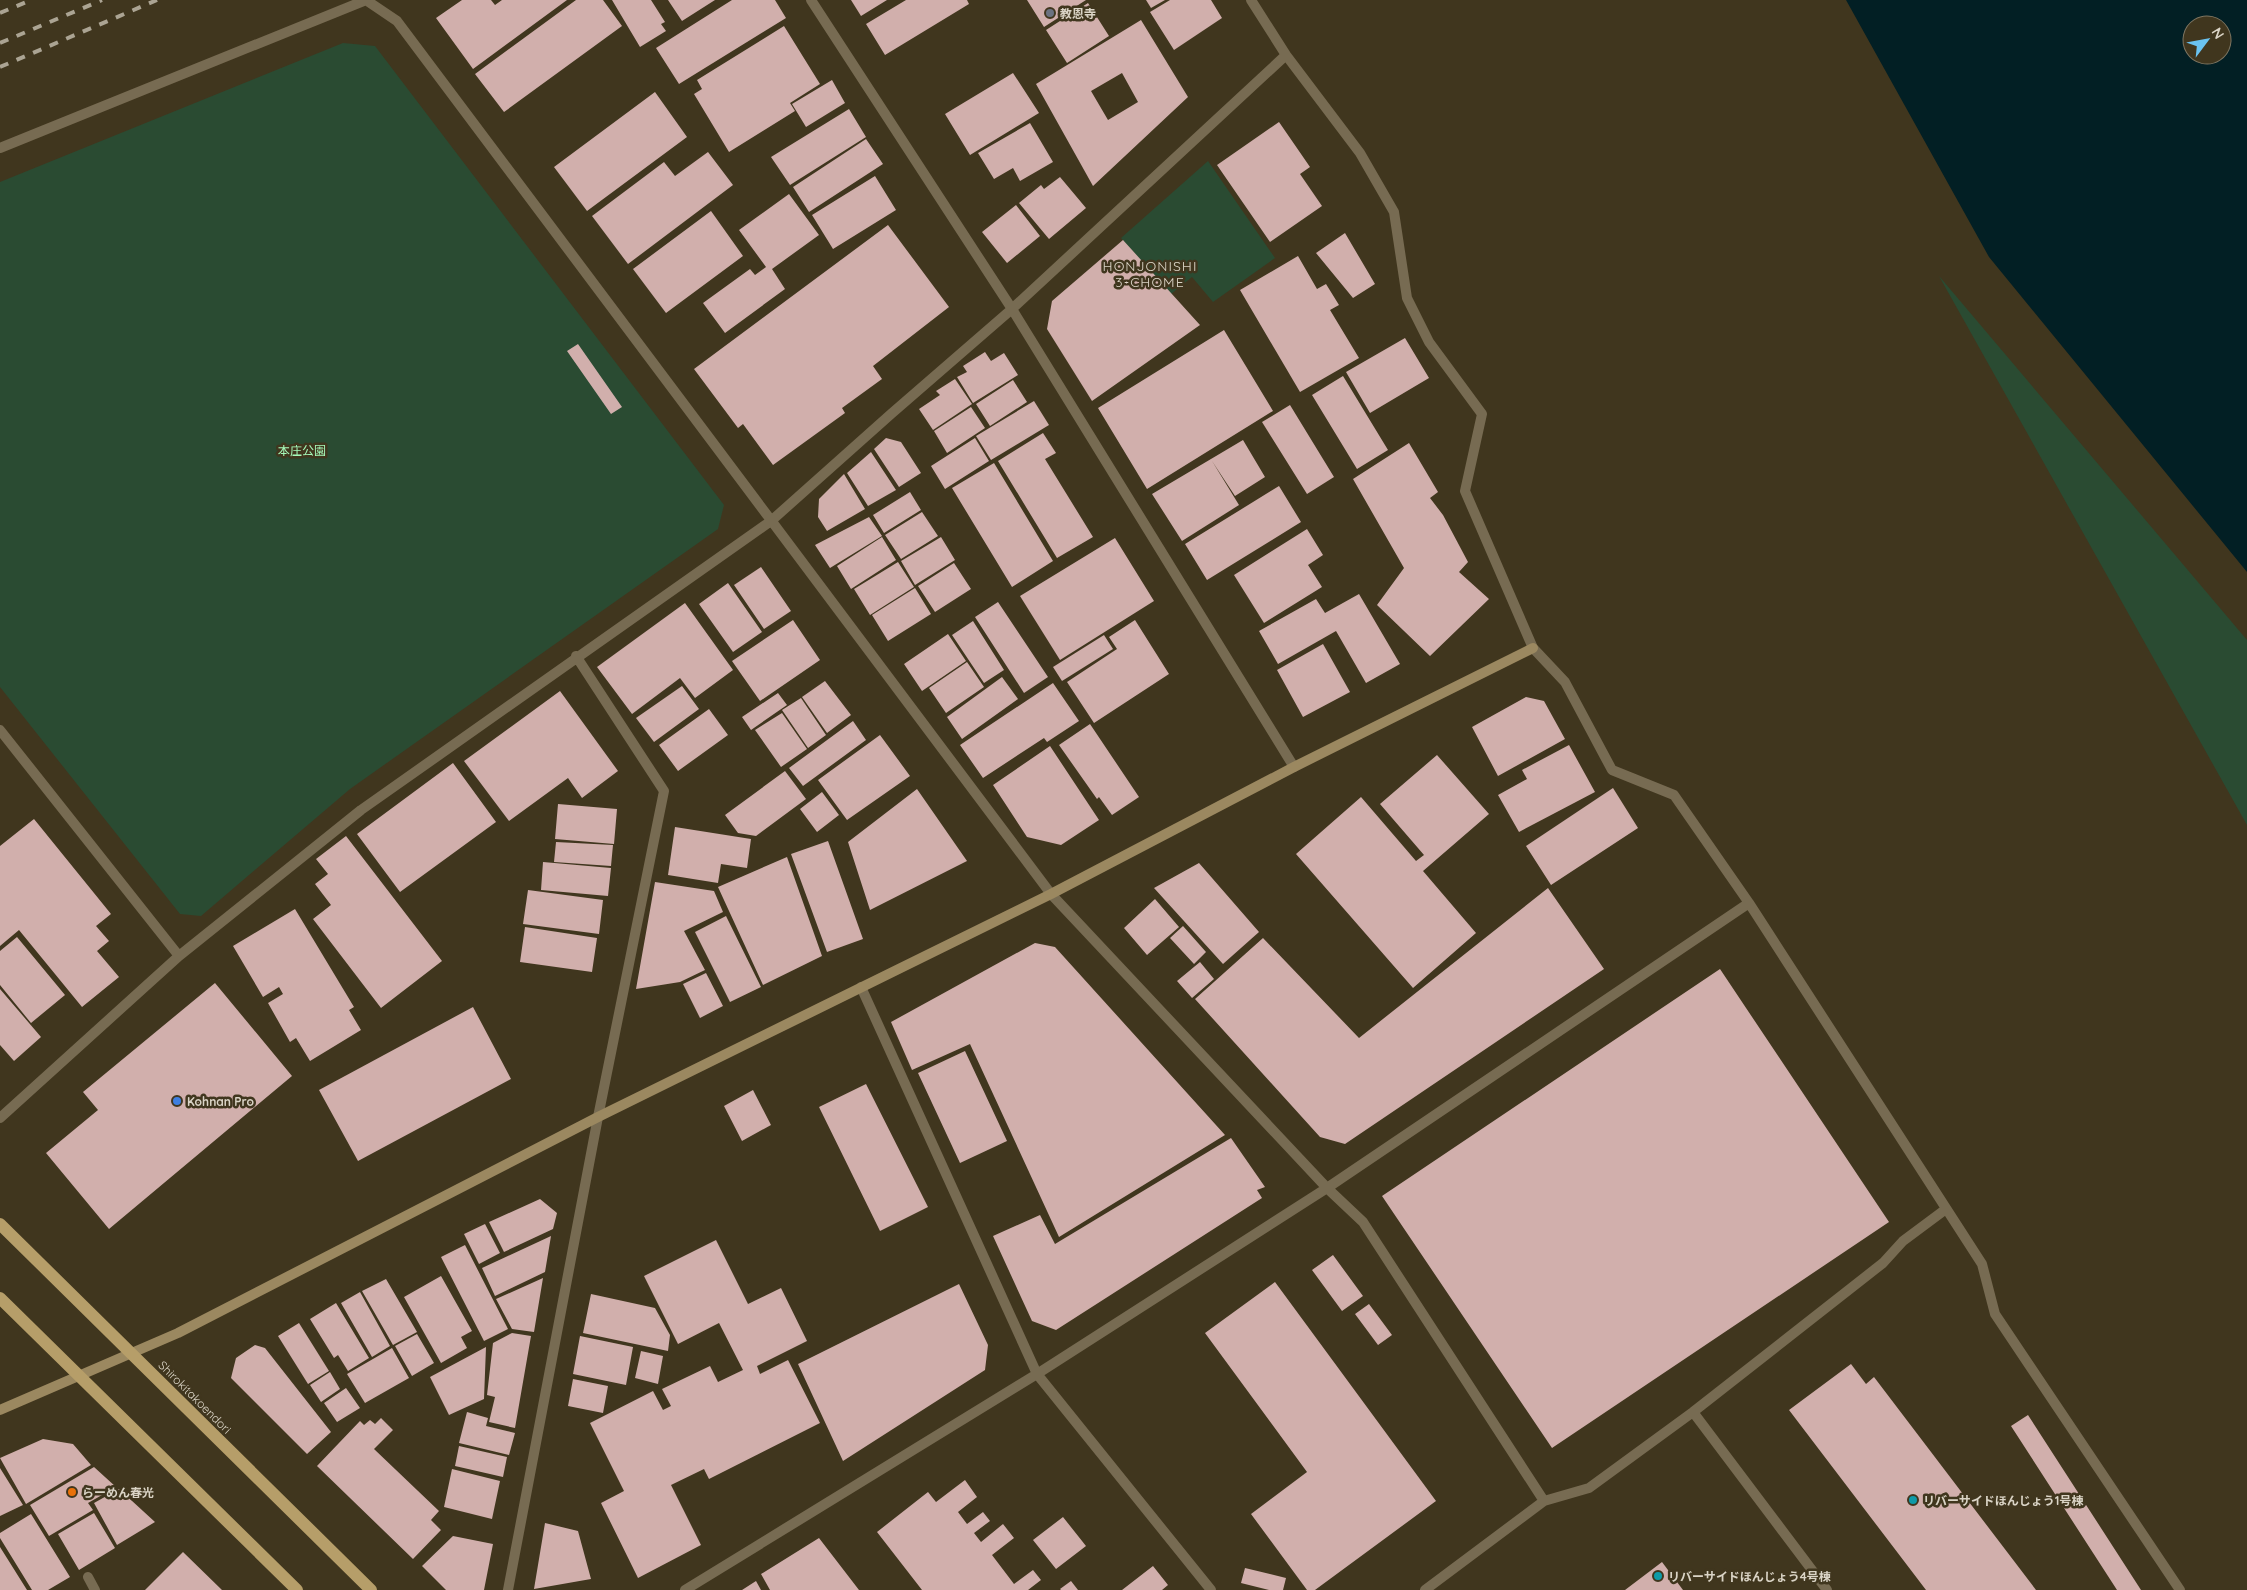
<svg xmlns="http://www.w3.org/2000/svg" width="2247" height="1590" font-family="Quicksand,'Noto Sans JP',sans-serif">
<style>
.green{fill:#2a4b32}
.water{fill:#021f24;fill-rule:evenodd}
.building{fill:#d1afac;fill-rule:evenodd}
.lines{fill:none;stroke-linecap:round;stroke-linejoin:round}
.street{stroke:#776b52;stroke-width:10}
.secondary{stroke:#9b8860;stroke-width:10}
.primary{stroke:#b69e69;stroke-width:12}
.rail{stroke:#aba493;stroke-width:4;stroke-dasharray:9 9;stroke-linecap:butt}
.worship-dot{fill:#6b7280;stroke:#40361e;stroke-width:2}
.shop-dot{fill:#3f7fe0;stroke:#40361e;stroke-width:2}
.food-dot{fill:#e8710a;stroke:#40361e;stroke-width:2}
.culture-dot{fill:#0f9aa8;stroke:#40361e;stroke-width:2}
.labels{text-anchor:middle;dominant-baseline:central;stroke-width:5;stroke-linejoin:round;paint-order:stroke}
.poi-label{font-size:12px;font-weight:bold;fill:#dad4c6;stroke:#40361e;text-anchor:start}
.park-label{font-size:12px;fill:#a5f9b9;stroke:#40361e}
.street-label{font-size:12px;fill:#dad4c6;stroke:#40361e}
.neighbourhood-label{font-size:14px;letter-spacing:1px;fill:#dad4c6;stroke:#40361e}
</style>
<rect width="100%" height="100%" fill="#40361e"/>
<path class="green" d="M343,43L375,46L724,505L718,529L350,789L201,916L180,914L0,687V182Z
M1208,161L1275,258L1213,302L1192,277L1171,294L1121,238Z
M1939,276L2247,640V825Z"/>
<path class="water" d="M1846,0H2247V572L1989,257ZM2192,25H2222V55H2192Z"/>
<path class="building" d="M462,0H491L495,5L502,0H567L473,69L436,18Z
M576,0H603L622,26L504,112L475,74Z
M612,0H651L665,22L661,24L666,31L640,47Z
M668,0H715L682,21Z
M732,0H775L786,18L679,84L656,48Z
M851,0H887L861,16Z
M906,0H967L969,4L885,55L866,24Z
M1027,0H1086L1044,27Z
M1146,0H1165L1151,8Z
M1170,0H1211L1222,18L1174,50L1150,12Z
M1088,3L1109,36L1067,63L1046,30Z
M1141,20L1188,97L1093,186L1036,84ZM1122,73L1138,102L1108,120L1091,91Z
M784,26L820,84L790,103L795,111L729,152L694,94L702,89L697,80Z
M1013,73L1039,113L970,155L945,114Z
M832,80L845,103L806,127L792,104Z
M655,92L687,137L587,211L554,167Z
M849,109L866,137L790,185L771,157Z
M1279,122L1310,167L1300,174L1322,206L1270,242L1217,165Z
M1030,123L1053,162L1020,181L1013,168L994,179L978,153Z
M866,139L883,164L809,212L793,187Z
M708,152L733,185L628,264L592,216L664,162L675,176Z
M875,176L896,210L833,249L812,215Z
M1060,177L1086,208L1049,239L1019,203L1041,185L1044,189Z
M789,194L819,235L772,269L785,289L725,333L703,303L750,269L755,275L766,267L739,230Z
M1016,205L1040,236L1007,263L982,232Z
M711,211L743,256L666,313L633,269Z
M888,225L949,307L873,366L882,379L842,408L845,413L773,465L743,424L738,428L694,369Z
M1345,233L1375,284L1353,298L1316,253Z
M1123,240L1200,325L1092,401L1047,329L1052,301Z
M1298,256L1317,289L1326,284L1339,305L1330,310L1359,358L1300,392L1240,290Z
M1224,330L1273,411L1147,489L1098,408Z
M1405,338L1429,378L1370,413L1346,372Z
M578,344L622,407L611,414L567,351Z
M985,352L991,361L1004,353L1018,375L973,403L957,377L967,372L963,366Z
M1343,376L1388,450L1357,469L1312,395Z
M955,379L972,404L933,430L919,409L940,395L936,391Z
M1013,380L1027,402L990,426L976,404Z
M1034,401L1049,425L991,460L976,436Z
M1290,405L1334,477L1307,494L1262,422Z
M971,407L985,428L947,453L934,431Z
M1043,433L1056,453L1045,459L1093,537L1057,558L998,461Z
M886,438L901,442L921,473L899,487L874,449Z
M975,438L989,461L945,489L931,466Z
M1243,440L1265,477L1235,496L1212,461L1239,505L1182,541L1152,494Z
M1409,443L1438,492L1430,498L1443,515L1468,562L1459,572L1489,599L1430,656L1377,605L1404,568L1353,479Z
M871,452L896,490L868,506L847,473Z
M994,463L1053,561L1012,587L952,488Z
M844,474L865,509L827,531L818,517L819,499Z
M1279,486L1301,522L1207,580L1185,544Z
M910,492L921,510L884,533L873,515Z
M922,512L938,536L901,559L885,535Z
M869,517L882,536L830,568L815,545Z
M1307,529L1323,555L1308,565L1322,587L1264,623L1234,575Z
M882,537L896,560L851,589L837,566Z
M941,537L955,560L915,585L901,561Z
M1115,538L1154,601L1060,660L1020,596Z
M898,562L914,587L870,615L854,589Z
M954,563L971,589L935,612L918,586Z
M761,567L791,611L764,629L734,585Z
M728,583L762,632L733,652L699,604Z
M915,588L931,614L888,641L872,615Z
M1359,594L1400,664L1366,683L1336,631L1278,664L1259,631L1316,599L1325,613Z
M998,602L1048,677L1024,693L975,617Z
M685,603L733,670L695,698L680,678L632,714L597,667Z
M793,620L820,660L760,701L732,661Z
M1135,620L1169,674L1094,723L1067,682L1117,649L1109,637Z
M973,621L1004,670L984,683L952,635Z
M948,634L966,661L922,691L904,664Z
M1104,635L1113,649L1062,681L1053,667Z
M1323,644L1350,692L1303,717L1277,670Z
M967,662L984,687L946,713L929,688Z
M1002,677L1018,699L962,739L947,717Z
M825,681L851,715L827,733L802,697Z
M1053,683L1079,721L1047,742L1044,738L983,778L960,745Z
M682,686L699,709L654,742L636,718Z
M560,691L618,771L582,798L568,778L509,821L464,761Z
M778,693L787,705L751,730L742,717Z
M1526,697L1544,701L1565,739L1498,776L1472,727Z
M801,698L826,735L808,748L782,710Z
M709,709L728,735L678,771L659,745Z
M782,713L807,749L781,767L755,730Z
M853,721L866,740L803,786L789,768Z
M1090,724L1139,797L1112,815L1099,797L1097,799L1059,745Z
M880,735L910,776L847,820L818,780Z
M1569,745L1595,792L1519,832L1498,795L1527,779L1522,770Z
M1050,746L1099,820L1061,845L1027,837L993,785Z
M1437,755L1489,814L1423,871L1476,933L1413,988L1296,854L1361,797L1416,861L1424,855L1380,804Z
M453,763L496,822L400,892L357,834Z
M785,771L806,799L756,836L738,833L725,815Z
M1613,788L1638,828L1551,885L1526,846Z
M917,789L967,861L870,910L848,842Z
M822,792L839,815L817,832L800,809Z
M558,804L617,809L614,844L555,839Z
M34,819L111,914L96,926L109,941L97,951L119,977L82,1007L19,930L0,946V846Z
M675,827L751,839L747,868L721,864L718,883L668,875Z
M346,836L442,961L381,1008L313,919L331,905L315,884L328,874L316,859Z
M828,841L863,939L827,952L791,854Z
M556,842L613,845L611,866L554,862Z
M787,857L822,956L763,985L718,887Z
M543,862L611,868L608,896L541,890Z
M1199,863L1259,932L1223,964L1154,888Z
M655,882L714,891L723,912L684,931L705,970L680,982L636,989Z
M1548,888L1604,969L1345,1144L1320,1137L1195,999L1263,938L1359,1038Z
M528,890L603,900L599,934L523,924Z
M1155,899L1179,927L1147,955L1124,928Z
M295,909L354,1007L349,1010L361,1030L310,1061L296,1038L290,1042L268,1003L283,994L279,987L263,997L233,946Z
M726,916L761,987L730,1002L695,932Z
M1183,926L1206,952L1194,964L1170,938Z
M525,927L597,938L592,972L520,962Z
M17,937L65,995L31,1023L0,985V951Z
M1035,943L1055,947L1225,1135L1059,1237L970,1044L912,1070L891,1022Z
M1200,962L1214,979L1192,998L1177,981Z
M1720,969L1889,1222L1552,1448L1382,1196Z
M706,973L723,1006L700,1018L683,984Z
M215,983L292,1076L109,1229L46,1153L98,1110L83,1092Z
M0,989L41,1037L14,1061L0,1045Z
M473,1007L511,1079L358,1161L319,1090Z
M965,1051L1007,1141L960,1163L918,1073Z
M866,1084L928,1207L880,1231L819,1107Z
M753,1090L771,1125L742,1141L724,1106Z
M1231,1138L1265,1187L1257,1190L1262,1198L1056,1330L1032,1321L993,1236L1040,1215L1055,1244Z
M540,1199L557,1213L553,1229L504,1252L489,1222Z
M485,1224L500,1253L479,1264L464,1234Z
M551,1236L545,1272L495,1296L482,1268Z
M716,1240L748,1304L781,1288L807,1341L757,1366L760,1374L788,1360L820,1423L709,1479L704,1469L671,1485L701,1545L638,1578L601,1503L624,1491L590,1423L653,1391L663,1410L671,1406L662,1389L710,1366L718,1382L743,1370L719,1323L678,1344L644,1276Z
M465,1245L508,1329L484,1341L441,1257Z
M1333,1255L1363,1296L1342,1311L1312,1270Z
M441,1276L472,1331L461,1337L467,1348L441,1363L404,1297Z
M543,1278L534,1332L512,1329L496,1299Z
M386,1279L417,1332L393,1345L362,1291Z
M1275,1282L1436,1501L1315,1590H1307L1251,1514L1307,1472L1205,1333Z
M959,1284L988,1345L985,1370L843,1461L798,1364Z
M360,1292L390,1346L372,1357L341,1303Z
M591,1294L655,1308L670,1335L668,1351L583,1333Z
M336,1303L369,1358L348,1371L338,1355L334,1358L310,1319Z
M1369,1304L1392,1335L1378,1345L1355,1314Z
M299,1323L329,1371L308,1384L278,1336Z
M512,1333L531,1336L515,1428L489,1422L495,1397L487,1395L493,1343Z
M417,1334L434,1363L412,1376L395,1346Z
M580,1336L633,1347L626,1385L573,1374Z
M255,1345L265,1348L331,1432L307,1454L231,1378L236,1358Z
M486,1347L484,1399L449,1415L430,1377Z
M392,1348L409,1378L365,1403L347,1374Z
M641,1351L663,1356L658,1384L635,1378Z
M1851,1364L1866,1384L1874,1377L2036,1590H1926L1789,1410Z
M330,1372L340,1389L321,1402L310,1385Z
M573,1379L608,1386L603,1413L568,1406Z
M346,1388L360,1408L337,1422L324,1403Z
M467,1412L488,1418L486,1426L515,1433L509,1455L459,1443Z
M2028,1415L2141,1590H2117L2011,1426Z
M381,1418L393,1430L374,1449L439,1511L431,1520L441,1530L413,1559L317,1466L360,1421L364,1425L370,1420L375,1424Z
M43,1439L73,1444L91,1465L26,1504L0,1458Z
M459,1446L507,1457L503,1477L455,1466Z
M94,1467L116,1487L88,1503L93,1510L49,1536L30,1505Z
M0,1468L23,1505L0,1516Z
M452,1469L500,1481L492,1519L444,1507Z
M965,1480L977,1497L958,1512L967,1524L983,1512L990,1521L974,1533L981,1542L1003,1524L1014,1538L992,1555L1014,1584L1033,1570L1041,1580L1028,1590H922L877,1532L928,1492L936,1502Z
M119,1489L155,1522L117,1545L94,1503Z
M94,1513L115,1548L79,1570L58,1534Z
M31,1514L70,1577L48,1590H32L0,1538V1533Z
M1063,1517L1086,1546L1056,1569L1033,1540Z
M545,1523L578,1531L591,1579L534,1589Z
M453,1536L493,1544L484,1590H446L422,1566Z
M819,1538L859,1590H770L761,1574Z
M0,1547L27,1590H0Z
M183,1552L222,1590H145Z
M1662,1562L1683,1590H1625Z
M1153,1566L1168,1585L1162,1590H1122Z
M1245,1568L1286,1578L1283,1590H1269L1241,1583Z
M756,1581L761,1590H742Z
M1071,1581L1078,1590H1061L1060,1589Z"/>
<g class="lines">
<path class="street" d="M366,0L397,21L1051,894L1327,1188L1363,1222L1544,1501L1589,1488L1693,1412L1883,1263L1903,1241L1946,1209
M811,0L1012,309L1294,767
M1251,0L1286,55L1360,153L1394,212L1407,298L1429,342L1482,414L1465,491L1533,648L1565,682L1612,770L1674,795L1749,903L1982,1264L1995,1314L2180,1590
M0,148L366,0
M0,730L179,956
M861,987L1037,1374L1211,1590
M0,1118L179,956L361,810L771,521L891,414L1012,309L1286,55
M1693,1412L1827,1590
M88,1577L95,1590
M508,1590L598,1117L664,791L576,656
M685,1590L1037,1374L1327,1188L1749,903
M1425,1590L1544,1501"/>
<path class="secondary" d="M0,1410L178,1333L598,1117L1051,894L1294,767L1533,648"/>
<path class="primary" d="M0,1224L371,1590
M0,1298L297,1590"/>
<path class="rail" d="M0,13L31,0
M0,43L102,0
M0,67L157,0"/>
</g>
<circle class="worship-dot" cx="1050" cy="13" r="5"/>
<circle class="shop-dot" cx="177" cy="1101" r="5"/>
<circle class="food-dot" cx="72" cy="1492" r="5"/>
<g class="culture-dot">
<circle cx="1913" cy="1500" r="5"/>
<circle cx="1658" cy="1576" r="5"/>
</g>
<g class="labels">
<g class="poi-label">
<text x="1060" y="13">教恩寺</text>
<text x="187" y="1101">Kohnan Pro</text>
<text x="82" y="1492">らーめん春光</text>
<text x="1923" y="1500">リバーサイドほんじょう1号棟</text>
<text x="1668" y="1576">リバーサイドほんじょう4号棟</text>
</g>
<g class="park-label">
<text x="302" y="450">本庄公園</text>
</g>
<g class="street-label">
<text transform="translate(195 1397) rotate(45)">Shirokitakoendori</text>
</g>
<g class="neighbourhood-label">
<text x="1150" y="266">HONJONISHI<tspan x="1150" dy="16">3-CHOME</tspan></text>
</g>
</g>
<g transform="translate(2207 40) rotate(58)"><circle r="24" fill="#40361e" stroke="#7e7561"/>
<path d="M0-4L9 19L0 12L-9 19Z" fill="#6ac3f1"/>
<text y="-8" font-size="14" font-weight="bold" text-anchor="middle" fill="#dad4c6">N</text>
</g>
</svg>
